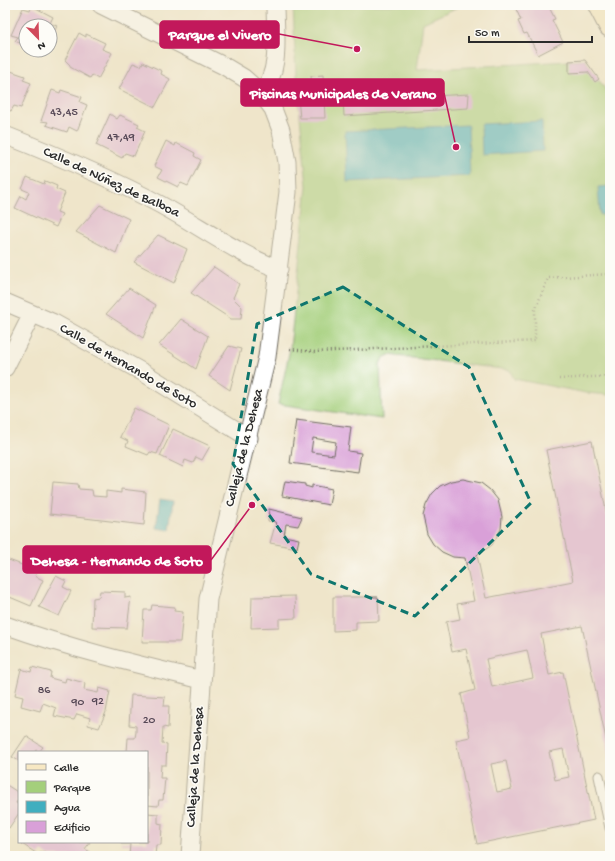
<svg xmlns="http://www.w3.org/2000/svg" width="615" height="861" font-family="'Gochi Hand',sans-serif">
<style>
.green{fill:#a4cf7b;stroke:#687d53}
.water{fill:#41aebf;stroke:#366c75}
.building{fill:#d9a0d8;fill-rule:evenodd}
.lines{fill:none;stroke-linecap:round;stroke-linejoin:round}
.service-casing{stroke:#706c63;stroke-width:11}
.minor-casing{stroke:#706c63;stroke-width:19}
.secondary-casing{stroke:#706c63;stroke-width:24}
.path{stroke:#706c63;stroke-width:2.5;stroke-dasharray:1 3;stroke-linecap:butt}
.service{stroke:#fff;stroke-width:9}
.minor{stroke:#fff;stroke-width:17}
.secondary{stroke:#f7e8c3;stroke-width:22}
.marked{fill:none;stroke:#0f766e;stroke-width:3;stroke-dasharray:8 5;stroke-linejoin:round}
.labels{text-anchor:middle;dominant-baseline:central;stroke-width:3;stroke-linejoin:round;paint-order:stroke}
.number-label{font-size:12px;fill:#564856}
.street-label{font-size:14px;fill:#2b2b2b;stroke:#fdfcf7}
.leader{fill:none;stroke:#c2185b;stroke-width:1.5}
.callout-dot{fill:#c2185b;stroke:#fdfcf7;stroke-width:1.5}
.callout{fill:#c2185b;stroke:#c2185b;stroke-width:1.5}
.callout-label{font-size:15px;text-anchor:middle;font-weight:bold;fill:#fff}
</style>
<rect width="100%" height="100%" fill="#fdfcf7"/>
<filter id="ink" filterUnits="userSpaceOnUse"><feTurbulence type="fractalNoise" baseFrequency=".025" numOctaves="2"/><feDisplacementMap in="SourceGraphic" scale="8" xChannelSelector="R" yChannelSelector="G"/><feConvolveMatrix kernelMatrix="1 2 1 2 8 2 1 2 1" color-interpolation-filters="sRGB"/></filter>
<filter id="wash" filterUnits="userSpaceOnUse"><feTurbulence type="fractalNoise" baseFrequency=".012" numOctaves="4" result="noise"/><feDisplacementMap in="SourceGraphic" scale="16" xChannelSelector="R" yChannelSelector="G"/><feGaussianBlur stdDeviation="0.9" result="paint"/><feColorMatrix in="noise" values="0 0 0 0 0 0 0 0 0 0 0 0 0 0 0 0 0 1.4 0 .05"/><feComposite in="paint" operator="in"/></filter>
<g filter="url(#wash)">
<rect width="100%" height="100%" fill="#efe5ca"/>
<path class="green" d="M293,5H462L423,23L417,70L585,60L610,96V395L586,393L514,379L510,370L389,355L383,358L380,364L382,419L278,404L290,349L307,186L296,76Z"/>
<path class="water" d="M542,121L543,151L482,155L481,124Z
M468,125L470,176L347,182L345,131Z
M610,186V215H600L598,187Z
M160,499L173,501L169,530L156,528Z"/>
<g id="blocks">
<path class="building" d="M514,5L549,7L555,19L552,20L563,42L538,55L527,33L524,34L518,21L521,20Z
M32,6L53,17L50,23L57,26L50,40V26H26V46L15,41L18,37L11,35L23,8L30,10Z
M79,33L86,37V34L105,43L102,49L112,53L98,79L92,75L90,78L70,67V65L65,60Z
M585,60L599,79L595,82L588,72L569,73V61Z
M143,62L162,71L161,74L170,79L155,107L119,89L133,63L141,66Z
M5,69L25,76L23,80L31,83L21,108L14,106L11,111L5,109Z
M323,75L325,118H300L297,88L312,87L311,76Z
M52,90L60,93L61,90L82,97L80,102L87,105L77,131L69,127L67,132L46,125L48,122L41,121Z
M469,94L468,108L344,116L343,101Z
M110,114L117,119L120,115L139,124L137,127L145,131L134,156L125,153L122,158L96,145Z
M166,141L175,146L176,143L195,153L194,156L201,160L188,186L181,183L178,187L158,177L162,170L154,166Z
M27,177L44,184L45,181L57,186L56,189L65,193L57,212L62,214L56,227L15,208L21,196L26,199L29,192L22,189Z
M100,205L129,219L116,253L76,232Z
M158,235L187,249L174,283L134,262Z
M214,267L239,284L233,298L242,307L241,319H231L191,293Z
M129,288L156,305L143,338L106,314Z
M181,319L208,336L196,369L159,345Z
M229,346L241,349L230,390L209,376Z
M134,408L169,425L157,454L150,452L148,455L126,446L128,441L120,437Z
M296,420L351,427L348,451L361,453L358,472L290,463ZM313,438L336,442L334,455L311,452Z
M173,429L210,446L202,460L196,457L193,463L185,460L183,467L160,456Z
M592,441L610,530V758L582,626L541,634L549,675L563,672L594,820L477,844L456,740L470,737L461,694L475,690L466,649L452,652L446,622L460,619L457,604L474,601L465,558L453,557L442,552L433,544L427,534L423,516L426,505L432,494L440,486L451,481L463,479L481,483L490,490L498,500L502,517L501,529L492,545L477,555L486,598L573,581L546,450ZM527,650L533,678L492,687L486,659ZM563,749L569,777L555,780L549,752ZM506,761L512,789L497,792L491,764Z
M285,481L305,484V486L312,488V485L332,489L329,505L282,496Z
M53,482L78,484L79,489L92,490L93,496L106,497V491L121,493V489L146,492L144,525L50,514Z
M269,509L302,517L298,526L286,524L284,536L299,539L297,548L270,543L276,522L268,521Z
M6,559L38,571L35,576L43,580L31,606L5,595Z
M56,576L66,581L63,587L71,591L59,616L39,607Z
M100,591L125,592V598L131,597L127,628L92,627L93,598L99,597Z
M295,596L296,618L279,619V627L251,628L252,597Z
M333,597H378L379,621L356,622V630L333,631Z
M152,605L175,607L174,611L183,612L180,642H142L144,610H151Z
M32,667L51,672L50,678L65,682L66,678L85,683L84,690L98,693L99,688L110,691L106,712L99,728L88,725L90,718L77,714L74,720L54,716L56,708L43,703L40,711L21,706L23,697L15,695L21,669L31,672Z
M131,695L165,697L164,706H169L168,728L163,727L162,743L167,744L166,765H161L160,778H165L163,800H159L158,806L147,805V752H127L128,738H135L136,732V726L129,725Z
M26,736L43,747L39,752L36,750L34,752H19V761L12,757Z
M5,784L19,793V798L16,803L19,804V813L9,828L5,825Z
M147,813L158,814V823L162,824L161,845H156L155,856H129L130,844H121V842H147Z
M23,842H90L85,849L92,853L90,856H49L42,851L39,855L22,844Z"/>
</g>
</g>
<g filter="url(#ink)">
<use href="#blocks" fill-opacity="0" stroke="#706c63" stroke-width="1"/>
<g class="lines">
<defs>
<path id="service" d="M599,776L610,828"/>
<path id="minor" d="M101,5L224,66L244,78L261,93L273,109L281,130L287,162L288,192L267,357L208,599L190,856
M261,93C282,71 275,33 275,5
M5,135C58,156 111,178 161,205C200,226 237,254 279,269
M5,302L54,323L144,373L249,438
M5,368L32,314
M5,625C69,648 135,664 202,680"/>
<path id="secondary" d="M599,5L610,26"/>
</defs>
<use href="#service" class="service-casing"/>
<use href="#minor" class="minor-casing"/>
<use href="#secondary" class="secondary-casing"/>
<path class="path" d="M290,349L315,352L535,341V310L548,278L610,274
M559,379L610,376"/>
<use href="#service" class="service"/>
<use href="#minor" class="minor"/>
<use href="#secondary" class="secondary"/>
</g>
</g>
<path d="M0 0H615V861H0ZM343,287L469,367L531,503L415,616L311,574L233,464L257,324Z" fill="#efe5ca" fill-opacity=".55" fill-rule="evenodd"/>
<path class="marked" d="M343,287L469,367L531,503L415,616L311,574L233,464L257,324Z"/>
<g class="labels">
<g class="number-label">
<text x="64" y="113">43,45</text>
<text x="121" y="138">47,49</text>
<text x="44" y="691">86</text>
<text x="98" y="702">92</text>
<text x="78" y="703">90</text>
<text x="149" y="721">20</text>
</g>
<g class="street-label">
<text transform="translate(111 183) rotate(25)">Calle de Núñez de Balboa</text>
<text transform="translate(128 367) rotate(30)">Calle de Hernando de Soto</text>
<text transform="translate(245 448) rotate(-76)">Calleja de la Dehesa</text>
<text transform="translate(196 767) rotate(-86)">Calleja de la Dehesa</text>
</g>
</g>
<path class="leader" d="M357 49L279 34M456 147L444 93M252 505L211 560"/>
<g class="callout-dot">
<circle cx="357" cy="49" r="4"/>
<circle cx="456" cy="147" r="4"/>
<circle cx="252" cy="505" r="4"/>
</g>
<g class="callout">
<rect x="160" y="21" width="119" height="27" rx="4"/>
<rect x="241" y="79" width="203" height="27" rx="4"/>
<rect x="23" y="546" width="188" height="27" rx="4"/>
</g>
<g class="callout-label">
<text x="220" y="39">Parque el Vivero</text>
<text x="343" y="98">Piscinas Municipales de Verano</text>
<text x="117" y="565">Dehesa - Hernando de Soto</text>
</g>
<rect width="615" height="861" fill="none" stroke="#fdfcf7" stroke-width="20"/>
<rect x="18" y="751" width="130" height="92" fill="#fdfcf7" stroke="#a9a8a5"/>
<rect x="26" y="764" width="20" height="6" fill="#f7e8c3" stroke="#a9a8a5"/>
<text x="54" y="771" font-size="12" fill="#2b2b2b">Calle</text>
<rect x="26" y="781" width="20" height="12" fill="#a4cf7b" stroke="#a9a8a5"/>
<text x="54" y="791" font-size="12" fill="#2b2b2b">Parque</text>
<rect x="26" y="801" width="20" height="12" fill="#41aebf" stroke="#a9a8a5"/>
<text x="54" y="811" font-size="12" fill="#2b2b2b">Agua</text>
<rect x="26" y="821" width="20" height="12" fill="#d9a0d8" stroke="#a9a8a5"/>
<text x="54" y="831" font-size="12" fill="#2b2b2b">Edificio</text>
<g transform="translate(38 38) rotate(157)"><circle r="19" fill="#fdfcf7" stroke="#a9a8a5"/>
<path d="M0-3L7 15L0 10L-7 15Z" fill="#d1495b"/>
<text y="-6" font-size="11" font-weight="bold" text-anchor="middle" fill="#2b2b2b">N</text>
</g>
<path d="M469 36v6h123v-6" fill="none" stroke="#2b2b2b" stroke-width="2"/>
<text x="475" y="36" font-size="12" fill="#2b2b2b" stroke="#fdfcf7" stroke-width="3" paint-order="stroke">50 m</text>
</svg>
